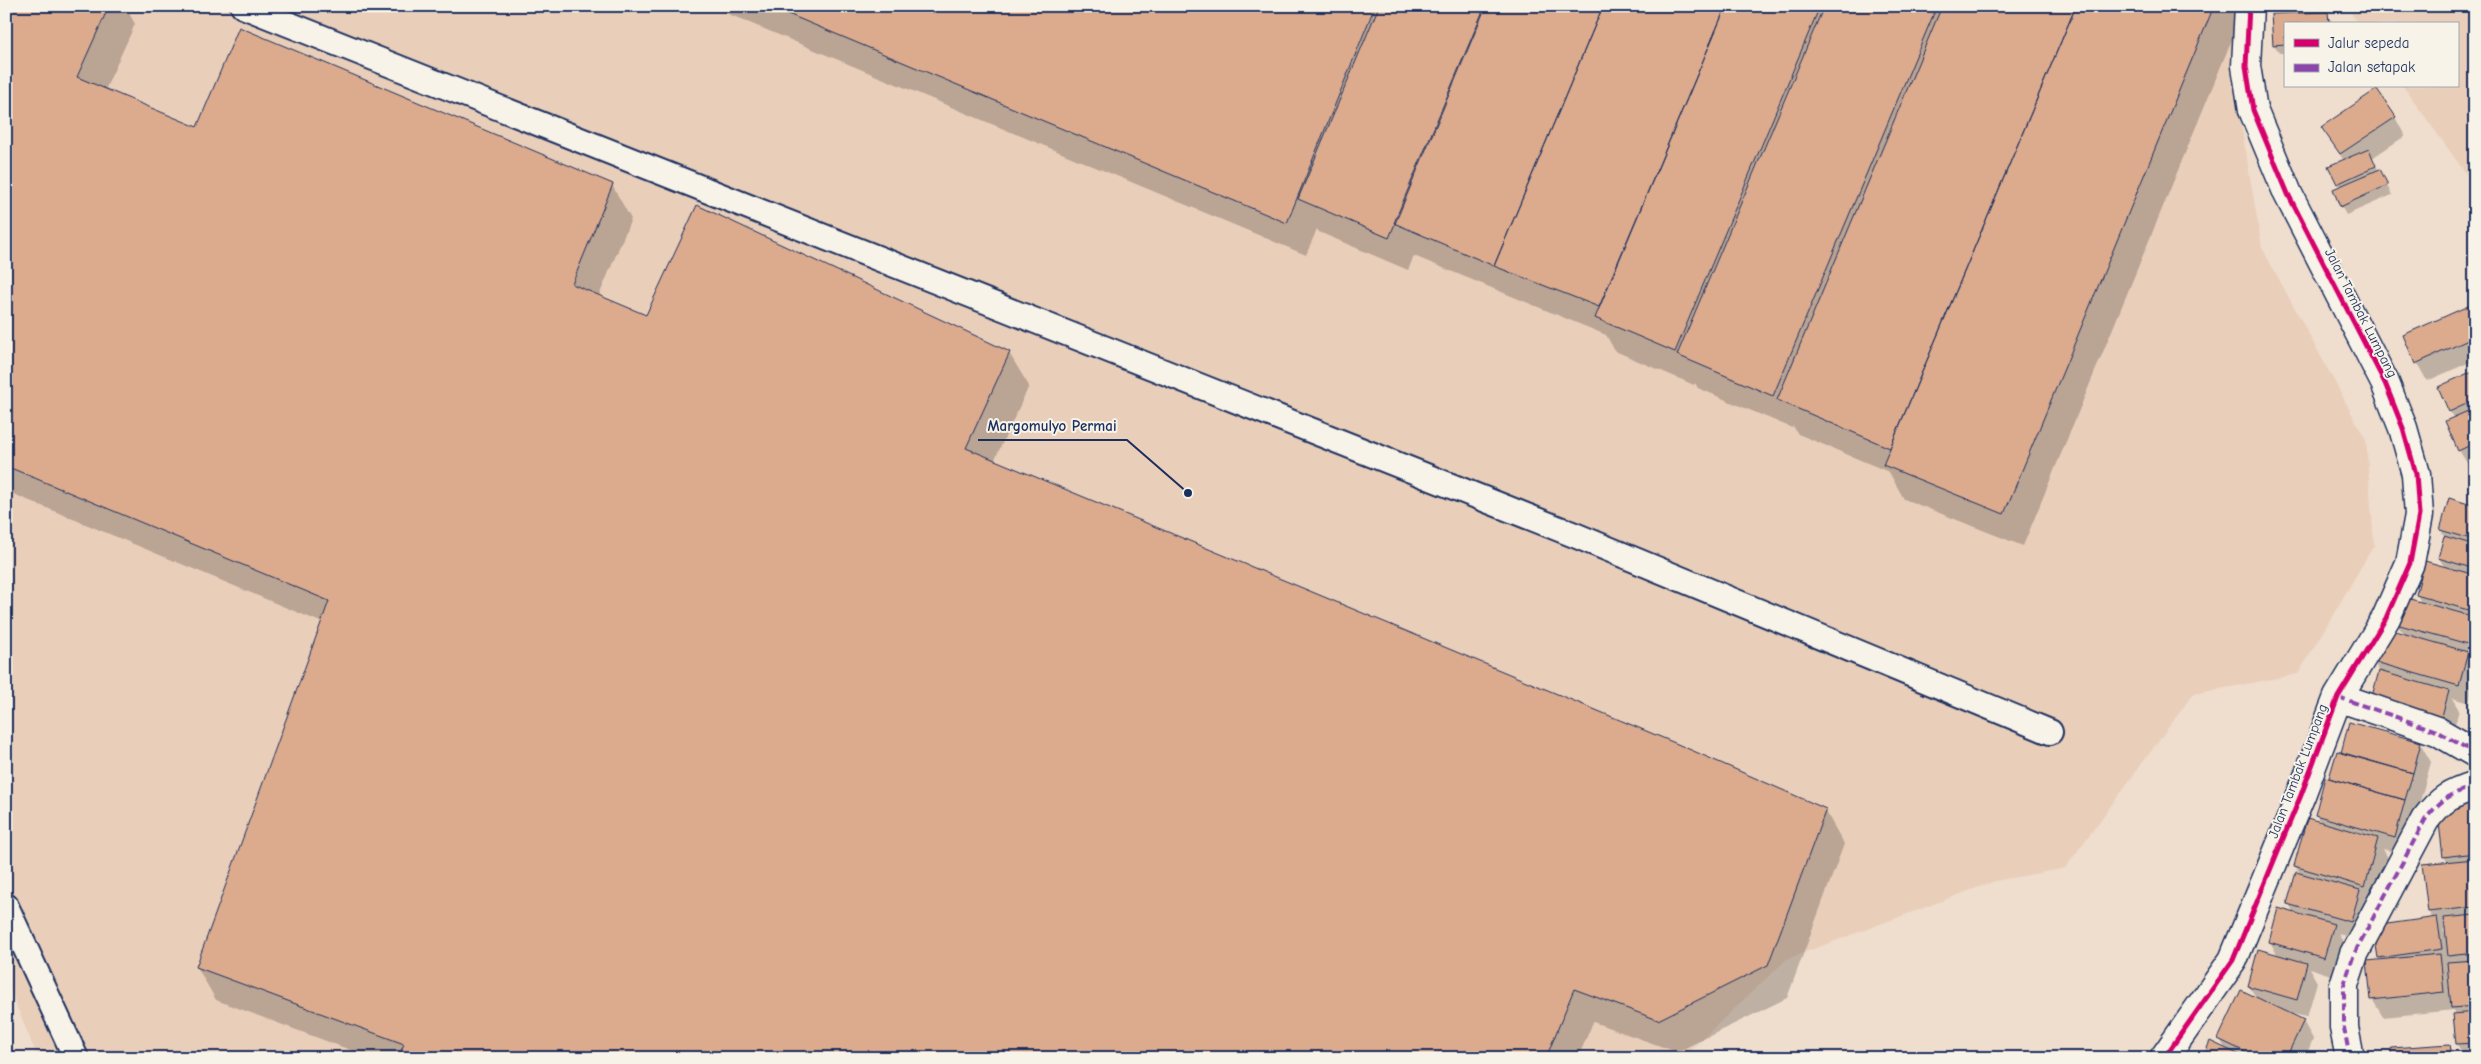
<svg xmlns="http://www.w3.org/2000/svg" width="2481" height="1064" font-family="'Comic Neue',sans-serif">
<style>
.built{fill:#e9ceba}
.shadow{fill:#0003;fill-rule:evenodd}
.building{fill:#dcab8e;stroke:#1b2f5e}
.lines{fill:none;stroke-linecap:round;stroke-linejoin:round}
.service-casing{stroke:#1b2f5e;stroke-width:28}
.minor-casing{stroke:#1b2f5e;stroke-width:31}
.service{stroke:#f7f3e8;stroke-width:24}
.minor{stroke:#f7f3e8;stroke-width:28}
.quiet{stroke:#8e44ad;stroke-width:4;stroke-dasharray:8 4;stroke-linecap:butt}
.cycleway-casing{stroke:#f7f3e8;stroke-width:8}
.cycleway{stroke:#d6006c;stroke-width:5}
.labels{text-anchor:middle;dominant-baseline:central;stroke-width:4;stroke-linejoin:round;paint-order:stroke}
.street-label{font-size:14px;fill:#1b2f5e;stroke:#f7f3e8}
.leader{fill:none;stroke:#1b2f5e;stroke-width:2}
.callout-dot{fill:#1b2f5e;stroke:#f7f3e8;stroke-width:2}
.callout-label{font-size:15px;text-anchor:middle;font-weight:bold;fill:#1b2f5e;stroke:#f7f3e8;stroke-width:4;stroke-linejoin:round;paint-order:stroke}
</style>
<rect width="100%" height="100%" fill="#efddcd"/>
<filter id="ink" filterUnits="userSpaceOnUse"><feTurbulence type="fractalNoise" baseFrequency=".02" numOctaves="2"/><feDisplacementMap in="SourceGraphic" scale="10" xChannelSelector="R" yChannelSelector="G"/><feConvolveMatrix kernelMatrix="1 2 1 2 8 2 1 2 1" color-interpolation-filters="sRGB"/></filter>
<g filter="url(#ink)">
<path class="built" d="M6,6H2238L2230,59L2262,248L2366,440L2374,545L2298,674L2193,694L2065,868L1995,881L1787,959L1682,1058H38L6,980Z
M2350,6H2475V186L2403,86H2457V24H2358L2350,11Z"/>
<path class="shadow" d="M6,6H125L135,24L105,90L198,129L612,185L631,219L599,296L647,316L1009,353L1029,386L994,461L1825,810L1844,844L1787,998L1677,1052L1593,1022L1578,1058H372L216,1000L197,967L323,623L6,491Z
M709,6H2236L2233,37L2023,546L1904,499L1889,472L1798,434L1793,426L1792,428L1698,388L1695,383L1694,385L1615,351L1606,335L1414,256L1408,270L1319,232L1317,229L1306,255Z
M2327,13L2333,24H2285V53H2279L2274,44L2273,16Z
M2395,117L2405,136L2372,158L2392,195L2346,215L2341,206L2340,188L2330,167L2344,161L2323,127Z
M2475,304V360L2427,381L2417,363Z
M2475,372V466L2470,468L2459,450L2454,419L2450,412Z
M2475,507V661L2471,660L2475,667V682L2469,703L2452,698L2459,710L2450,741L2380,672L2373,661L2404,635L2397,624L2422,604L2417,595L2445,568L2439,558L2445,537L2441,530Z
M2420,743L2431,762L2405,856L2383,849L2388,858L2375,904L2365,901L2369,909L2361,940L2338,934L2344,943L2334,976L2309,968L2317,982L2307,1017L2287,1013L2303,1021L2313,1039L2305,1058H2204L2226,1050L2220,1039L2257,999L2249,986L2278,956L2270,942L2294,914L2289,904L2300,874L2295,866L2321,824L2316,815L2338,753Z
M2475,803V1058H2465L2457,1044L2456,1015L2454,1010L2383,1017L2372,999L2382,961L2379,957L2433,919L2429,912L2448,863L2444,856ZM2446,929L2447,937L2443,930Z
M2450,1046L2457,1058H2393Z"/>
<path class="building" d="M6,6H109L77,77L197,127L239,27L613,184L572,284L646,315L697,205L1010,352L966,448L1675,743L1826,809L1768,965L1658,1020L1574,989L1546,1058H398L404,1044L196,967L329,601L6,466Z
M769,6H1375L1287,223Z
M1379,6H1486L1389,238L1298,199Z
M1485,6H1603L1494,266L1394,223Z
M1603,6H1726L1599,307L1494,266Z
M1726,6H1820L1675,352L1595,318Z
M1824,6H1937L1773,396L1677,355Z
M1942,6H2076L1890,448L1777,400Z
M2076,6H2214L2004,514L1883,465Z
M2328,12L2329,24H2285V44L2273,45L2271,14Z
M2377,89L2396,117L2340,154L2321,127Z
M2369,149L2376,166L2337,184L2328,166Z
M2380,169L2388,185L2340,207L2333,189Z
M2475,303V337L2415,364L2403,335Z
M2475,370V400L2449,412L2438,387Z
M2475,408V443L2458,451L2445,421Z
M2449,498L2475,506V540L2440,530Z
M2444,536L2475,545V569L2438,558Z
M2425,561L2475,575V612L2416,595Z
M2403,597L2475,617V646L2396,624Z
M2381,627L2468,652L2459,686L2372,661Z
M2379,671L2449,691L2440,723L2370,703Z
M2349,722L2421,742L2413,773L2341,753Z
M2337,751L2413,773L2405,800L2329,778Z
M2325,777L2405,800L2395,838L2315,815Z
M2475,802V853L2443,857L2437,806Z
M2307,818L2378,838L2365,887L2294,866Z
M2475,859V907L2428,912L2422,864Z
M2296,872L2360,890L2351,922L2287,904Z
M2278,908L2334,924L2324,958L2269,942Z
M2475,915V953L2448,956L2444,918Z
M2437,917L2442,949L2378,958L2373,926Z
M2258,949L2307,963L2297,1000L2248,986Z
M2440,954L2444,992L2371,1000L2367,961Z
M2475,960V1006L2451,1008L2447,962Z
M2241,990L2304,1020L2286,1058H2258L2218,1039Z
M2475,1012V1043L2456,1044L2453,1014Z
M2210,1041L2246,1058H2203Z
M2450,1044L2452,1058H2392L2391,1048Z"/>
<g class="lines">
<defs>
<path id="service" d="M243,6L1577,536L2050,732
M6,906L76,1058"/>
<path id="minor" d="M2338,697L2437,731L2475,753
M2164,1058L2233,960L2301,795L2338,697L2386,618L2410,563L2419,515L2416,474L2403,428L2385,383L2288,194L2253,110L2246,66L2249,6
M2350,1058L2344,1028V985L2354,954L2425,820C2441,799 2450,794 2475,786"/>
</defs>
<use href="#service" class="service-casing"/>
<use href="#minor" class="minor-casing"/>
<use href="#service" class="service"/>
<use href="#minor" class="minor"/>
<path class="quiet" d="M2338,697L2437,731L2475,753
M2350,1058L2344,1028V985L2354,954L2425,820C2441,799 2450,794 2475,786"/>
<defs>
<path id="cycleway" d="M2164,1058L2233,960L2301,795L2338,697L2386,618L2410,563L2419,515L2416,474L2403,428L2385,383L2288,194L2253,110L2246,66L2249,6"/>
</defs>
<use href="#cycleway" class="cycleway-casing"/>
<use href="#cycleway" class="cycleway"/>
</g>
</g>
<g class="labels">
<g class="street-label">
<text transform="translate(2361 313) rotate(63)">Jalan Tambak Lumpang</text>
<text transform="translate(2298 771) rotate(-69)">Jalan Tambak Lumpang</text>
</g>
</g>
<path class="leader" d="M1188 493L1127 440H978"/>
<circle class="callout-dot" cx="1188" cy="493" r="5"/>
<g class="callout-label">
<text x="1052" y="431">Margomulyo Permai</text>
</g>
<rect width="2481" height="1064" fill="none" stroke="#f7f3e8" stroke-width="25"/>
<rect x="12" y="12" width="2456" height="1039" fill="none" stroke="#1b2f5e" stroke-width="2" filter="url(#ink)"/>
<rect x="2284" y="22" width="175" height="65" fill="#f7f3e8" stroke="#9fa5b1"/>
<rect x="2294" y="39" width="25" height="8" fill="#d6006c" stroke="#9fa5b1"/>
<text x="2328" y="48" font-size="15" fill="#1b2f5e">Jalur sepeda</text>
<rect x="2294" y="64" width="25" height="8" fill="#8e44ad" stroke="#9fa5b1"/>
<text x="2328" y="72" font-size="15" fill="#1b2f5e">Jalan setapak</text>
</svg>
